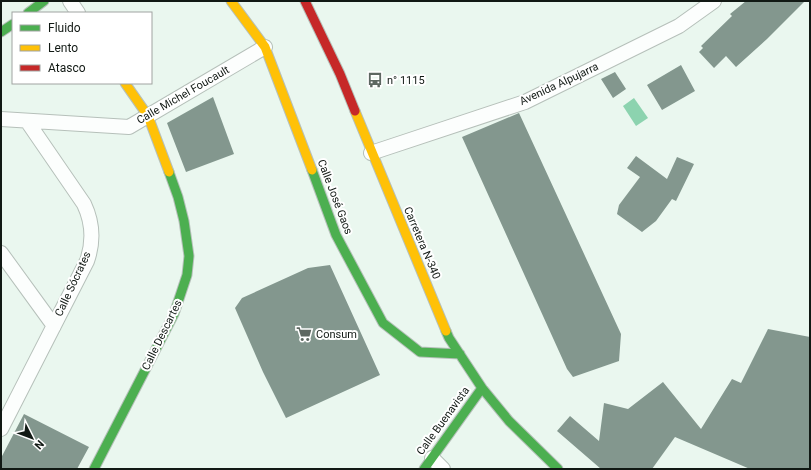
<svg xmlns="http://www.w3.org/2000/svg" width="811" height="470" font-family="Roboto,sans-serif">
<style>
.water{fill:#8cd3af}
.building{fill:#83978e}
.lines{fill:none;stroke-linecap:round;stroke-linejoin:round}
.street-casing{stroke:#b6c0ba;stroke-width:16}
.fast-casing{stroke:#b6c0ba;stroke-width:11}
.slow-casing{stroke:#b6c0ba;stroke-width:11}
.jam-casing{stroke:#b6c0ba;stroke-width:11}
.street{stroke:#fcfefd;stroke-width:14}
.fast{stroke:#4caf50;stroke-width:9}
.slow{stroke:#ffc107;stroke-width:9}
.jam{stroke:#c62828;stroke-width:9}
.labels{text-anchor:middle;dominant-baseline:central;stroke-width:4;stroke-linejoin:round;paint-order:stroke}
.poi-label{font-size:11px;fill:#111914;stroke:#fff;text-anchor:start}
.street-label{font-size:11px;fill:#111914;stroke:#fff}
</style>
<rect width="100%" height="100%" fill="#eaf7ef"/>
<path class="water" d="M634,98L648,118L636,126L623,106Z"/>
<path class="building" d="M746,1H805L767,39L736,67L726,56L714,68L699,52L703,48L701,46L732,16L730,14Z
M681,65L695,91L662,110L647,85Z
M615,72L626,89L613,98L601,79Z
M213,97L234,154L186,172L167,123Z
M519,113L621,334L619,361L573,377L567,369L462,137Z
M636,156L667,179L677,157L694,164L676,201L672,199L656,221L642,232L617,214L619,205L640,177L627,168Z
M330,265L380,375L286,418L263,372L235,308L242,298L308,268Z
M768,329L810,337V469H750L675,437L652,469H601L557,431L570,416L599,441L604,403L628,409L663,382L701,429L732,379L741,383Z
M24,414L89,447L77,469H1V458Z"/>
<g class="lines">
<defs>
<path id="street" d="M70,1L78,13
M1,119L129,127L265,47
M371,153L525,102L679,26L714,1
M1,253L54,326
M1,429L87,261C94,241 93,223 84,204L27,121
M432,458L443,469"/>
<path id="fast" d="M28,13L44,1
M1,32L13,24
M312,170L336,235L383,323L420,352L460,354
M446,331L449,338L482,388L509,421L558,469
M94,469L174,314L187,275L189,256L184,221L178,197L169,172
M424,469L482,388"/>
<path id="slow" d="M231,1L265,47L312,170
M125,83L148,116L169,172
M355,111L446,331"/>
<path id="jam" d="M305,1L340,74L355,111"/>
</defs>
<use href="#street" class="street-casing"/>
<use href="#fast" class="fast-casing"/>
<use href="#slow" class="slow-casing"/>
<use href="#jam" class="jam-casing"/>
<use href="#street" class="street"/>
<use href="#fast" class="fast"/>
<use href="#slow" class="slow"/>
<use href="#jam" class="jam"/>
</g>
<defs>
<symbol id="bus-bare" viewBox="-9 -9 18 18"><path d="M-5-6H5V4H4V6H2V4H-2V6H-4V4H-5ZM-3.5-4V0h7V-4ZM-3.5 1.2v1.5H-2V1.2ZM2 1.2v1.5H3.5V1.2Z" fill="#5d6761" stroke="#fff" stroke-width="2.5" paint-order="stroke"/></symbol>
<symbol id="supermarket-bare" viewBox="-9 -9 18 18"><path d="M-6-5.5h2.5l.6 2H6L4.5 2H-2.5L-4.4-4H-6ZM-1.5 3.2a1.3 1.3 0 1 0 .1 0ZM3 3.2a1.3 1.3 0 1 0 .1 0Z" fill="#5d6761" stroke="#fff" stroke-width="2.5" paint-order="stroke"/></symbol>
</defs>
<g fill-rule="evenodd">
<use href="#bus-bare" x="364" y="69" width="22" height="22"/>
<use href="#supermarket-bare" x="293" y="323" width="22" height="22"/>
</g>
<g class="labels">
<g class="poi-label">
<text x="387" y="80">n° 1115</text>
<text x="316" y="334">Consum</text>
</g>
<g class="street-label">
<text transform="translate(559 84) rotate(-25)">Avenida Alpujarra</text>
<text transform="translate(183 95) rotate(-30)">Calle Michel Foucault</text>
<text transform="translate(335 197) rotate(69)">Calle José Gaos</text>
<text transform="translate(422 243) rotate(67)">Carretera N-340</text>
<text transform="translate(73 284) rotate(-65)">Calle Sócrates</text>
<text transform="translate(162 335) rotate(-64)">Calle Descartes</text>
<text transform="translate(443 421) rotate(-54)">Calle Buenavista</text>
</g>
</g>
<rect width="811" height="470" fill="none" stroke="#111914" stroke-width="4"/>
<rect x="12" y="12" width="140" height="72" fill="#ffffff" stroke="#a0a3a1"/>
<rect x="20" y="25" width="20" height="6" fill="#4caf50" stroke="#a0a3a1"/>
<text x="48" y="32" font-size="12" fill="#111914">Fluido</text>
<rect x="20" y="45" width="20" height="6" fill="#ffc107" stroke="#a0a3a1"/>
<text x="48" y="52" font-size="12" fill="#111914">Lento</text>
<rect x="20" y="65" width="20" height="6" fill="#c62828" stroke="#a0a3a1"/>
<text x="48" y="72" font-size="12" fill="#111914">Atasco</text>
<g transform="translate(32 438) rotate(132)" stroke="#ffffff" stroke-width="3" paint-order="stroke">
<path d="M0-3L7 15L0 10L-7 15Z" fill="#111914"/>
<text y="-6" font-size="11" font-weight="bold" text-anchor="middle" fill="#111914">N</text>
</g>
</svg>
